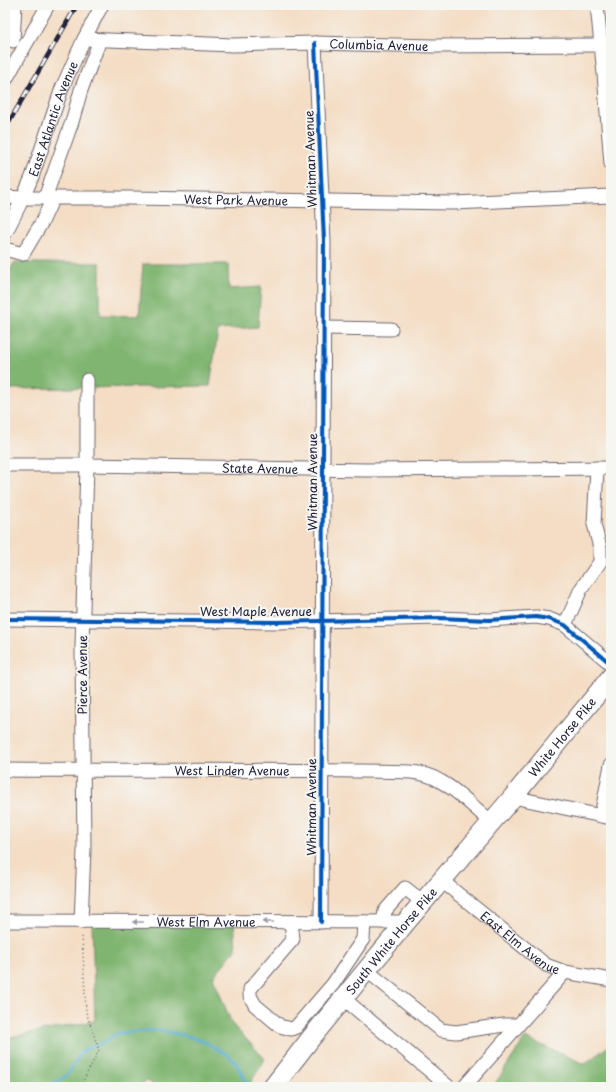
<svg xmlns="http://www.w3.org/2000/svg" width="616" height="1092" font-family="'Playpen Sans',sans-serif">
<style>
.forest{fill:#80b571;stroke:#516c56}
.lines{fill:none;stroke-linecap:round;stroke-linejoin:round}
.stream{stroke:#55aad1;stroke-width:3}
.minor-casing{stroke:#6c636b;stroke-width:15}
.highway-casing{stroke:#6c636b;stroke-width:21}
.path{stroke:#6c636b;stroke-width:1.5;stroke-dasharray:1 3;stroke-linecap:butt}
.minor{stroke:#fff;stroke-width:13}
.highway{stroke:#fff;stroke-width:19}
.rail-casing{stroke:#22223b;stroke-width:4.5}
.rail{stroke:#f6f6f2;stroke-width:3;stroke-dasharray:9;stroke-linecap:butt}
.cycleway-casing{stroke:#f6f6f2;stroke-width:6}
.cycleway{stroke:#0057b8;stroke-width:4}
.oneway{fill:#9c9ca7}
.labels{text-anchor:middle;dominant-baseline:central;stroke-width:4;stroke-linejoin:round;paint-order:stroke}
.street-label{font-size:12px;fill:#22223b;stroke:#f6f6f2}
</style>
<rect width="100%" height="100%" fill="#f6f6f2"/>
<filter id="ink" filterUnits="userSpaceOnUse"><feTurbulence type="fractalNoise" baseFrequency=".025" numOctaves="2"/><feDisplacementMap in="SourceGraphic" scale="8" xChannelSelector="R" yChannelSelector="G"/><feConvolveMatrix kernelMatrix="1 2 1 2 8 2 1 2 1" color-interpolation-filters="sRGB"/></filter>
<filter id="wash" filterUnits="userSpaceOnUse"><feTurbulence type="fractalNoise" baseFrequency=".012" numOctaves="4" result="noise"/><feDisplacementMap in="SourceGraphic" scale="16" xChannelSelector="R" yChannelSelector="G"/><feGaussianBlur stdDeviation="0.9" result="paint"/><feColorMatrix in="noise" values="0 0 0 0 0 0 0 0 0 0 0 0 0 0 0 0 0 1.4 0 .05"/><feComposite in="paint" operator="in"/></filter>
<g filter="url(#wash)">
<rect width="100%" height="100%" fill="#f4ddc4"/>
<path class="forest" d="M14,263H100V315L139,316L143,264H228L229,289L261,287L258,327L218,330L210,386L5,389V278Z
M234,920L236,949L213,977L232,1024L265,1059L248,1087H156L148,1081L132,1087H5V1038L95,1021L92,922Z
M525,1038L585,1064L611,1044V1087H493Z"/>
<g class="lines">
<path class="stream" d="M5,1084L16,1087
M48,1087L66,1076L70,1071L81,1053L84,1050L95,1045L104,1043L113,1036L119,1033L159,1030L191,1037L207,1043L228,1055L236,1063L246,1081L251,1087"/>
</g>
</g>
<g filter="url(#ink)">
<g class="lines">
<defs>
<g id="minor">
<path d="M597,5L604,74L611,164"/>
<path id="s1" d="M84,39L233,45L315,43L433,46L601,45"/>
<path d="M13,41L15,5"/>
<path d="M315,43L324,241L321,922"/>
<path d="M5,81L48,5"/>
<path id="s2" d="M5,197L23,198H130L454,203L611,196"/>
<path d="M45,198L72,122L81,90L100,40"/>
<path id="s3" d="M5,234L23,198L32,177L62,88L84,39L102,5"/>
<path d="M5,249L23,254L42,222L53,198"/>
<path d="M323,328L391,329"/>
<path id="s4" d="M5,465H87L366,470L611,468"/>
<path d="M5,619L278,622L439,618L489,620L536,617L549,619L565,625L611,664"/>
<path d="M565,625L581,589L600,562V548L594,524L597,468"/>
<path id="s5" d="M5,770C140,771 275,769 411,772C421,773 432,776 440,781C459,791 475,809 492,822"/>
<path d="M513,797L611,818"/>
<path d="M601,816L611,765"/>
<path id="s6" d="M442,881L546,965L565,972L611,980"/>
<path id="s7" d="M5,921L406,922"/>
<path d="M81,922L84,850L82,647L87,465V380"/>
<path d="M291,922L293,939L250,989V996L255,1005L280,1026L291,1029L296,1027L333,984L363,939L364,922"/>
<path d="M383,922L385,911L405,888L423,902"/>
<path d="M366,970L441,1030L456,1032L504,1025H518"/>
<path d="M343,998L449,1087"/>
<path d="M464,1087L565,972"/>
</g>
<g id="highway">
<path id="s8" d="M273,1087L311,1038L406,922L513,797L611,677"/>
</g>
</defs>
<use href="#minor" class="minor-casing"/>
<use href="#highway" class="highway-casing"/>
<path class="path" d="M80,1087L99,1050L86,1012L82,934"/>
<use href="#minor" class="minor"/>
<use href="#highway" class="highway"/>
<defs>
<path id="rail" d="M5,129L77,5"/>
</defs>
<use href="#rail" class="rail-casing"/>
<use href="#rail" class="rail"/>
<defs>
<path id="cycleway" d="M315,43L324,241L321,922
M5,619L278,622L439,618L489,620L536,617L549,619L565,625L611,664"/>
</defs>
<use href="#cycleway" class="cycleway-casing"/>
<use href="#cycleway" class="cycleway"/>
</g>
<defs><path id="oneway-solid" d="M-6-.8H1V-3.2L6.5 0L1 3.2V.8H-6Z"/></defs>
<g class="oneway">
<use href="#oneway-solid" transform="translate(138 922) rotate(-180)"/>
<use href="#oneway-solid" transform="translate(268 922) rotate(-180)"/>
</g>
</g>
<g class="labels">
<g class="street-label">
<text stroke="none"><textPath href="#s1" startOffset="295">Columbia Avenue</textPath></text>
<text stroke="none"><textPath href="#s3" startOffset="125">East Atlantic Avenue</textPath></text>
<text transform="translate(310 159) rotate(-92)">Whitman Avenue</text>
<text stroke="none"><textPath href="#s2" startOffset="231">West Park Avenue</textPath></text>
<text stroke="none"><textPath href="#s4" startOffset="255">State Avenue</textPath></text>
<text transform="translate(312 482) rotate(-90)">Whitman Avenue</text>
<text x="256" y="611">West Maple Avenue</text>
<text transform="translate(82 675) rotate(-90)">Pierce Avenue</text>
<text stroke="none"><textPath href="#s8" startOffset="454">White Horse Pike</textPath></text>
<text stroke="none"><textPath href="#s5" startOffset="227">West Linden Avenue</textPath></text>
<text transform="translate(311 807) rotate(-90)">Whitman Avenue</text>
<text stroke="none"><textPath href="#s7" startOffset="201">West Elm Avenue</textPath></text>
<text stroke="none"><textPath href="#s8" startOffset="188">South White Horse Pike</textPath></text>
<text stroke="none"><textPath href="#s6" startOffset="100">East Elm Avenue</textPath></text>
</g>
</g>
<rect width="616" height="1092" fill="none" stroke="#f6f6f2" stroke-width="20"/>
</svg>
